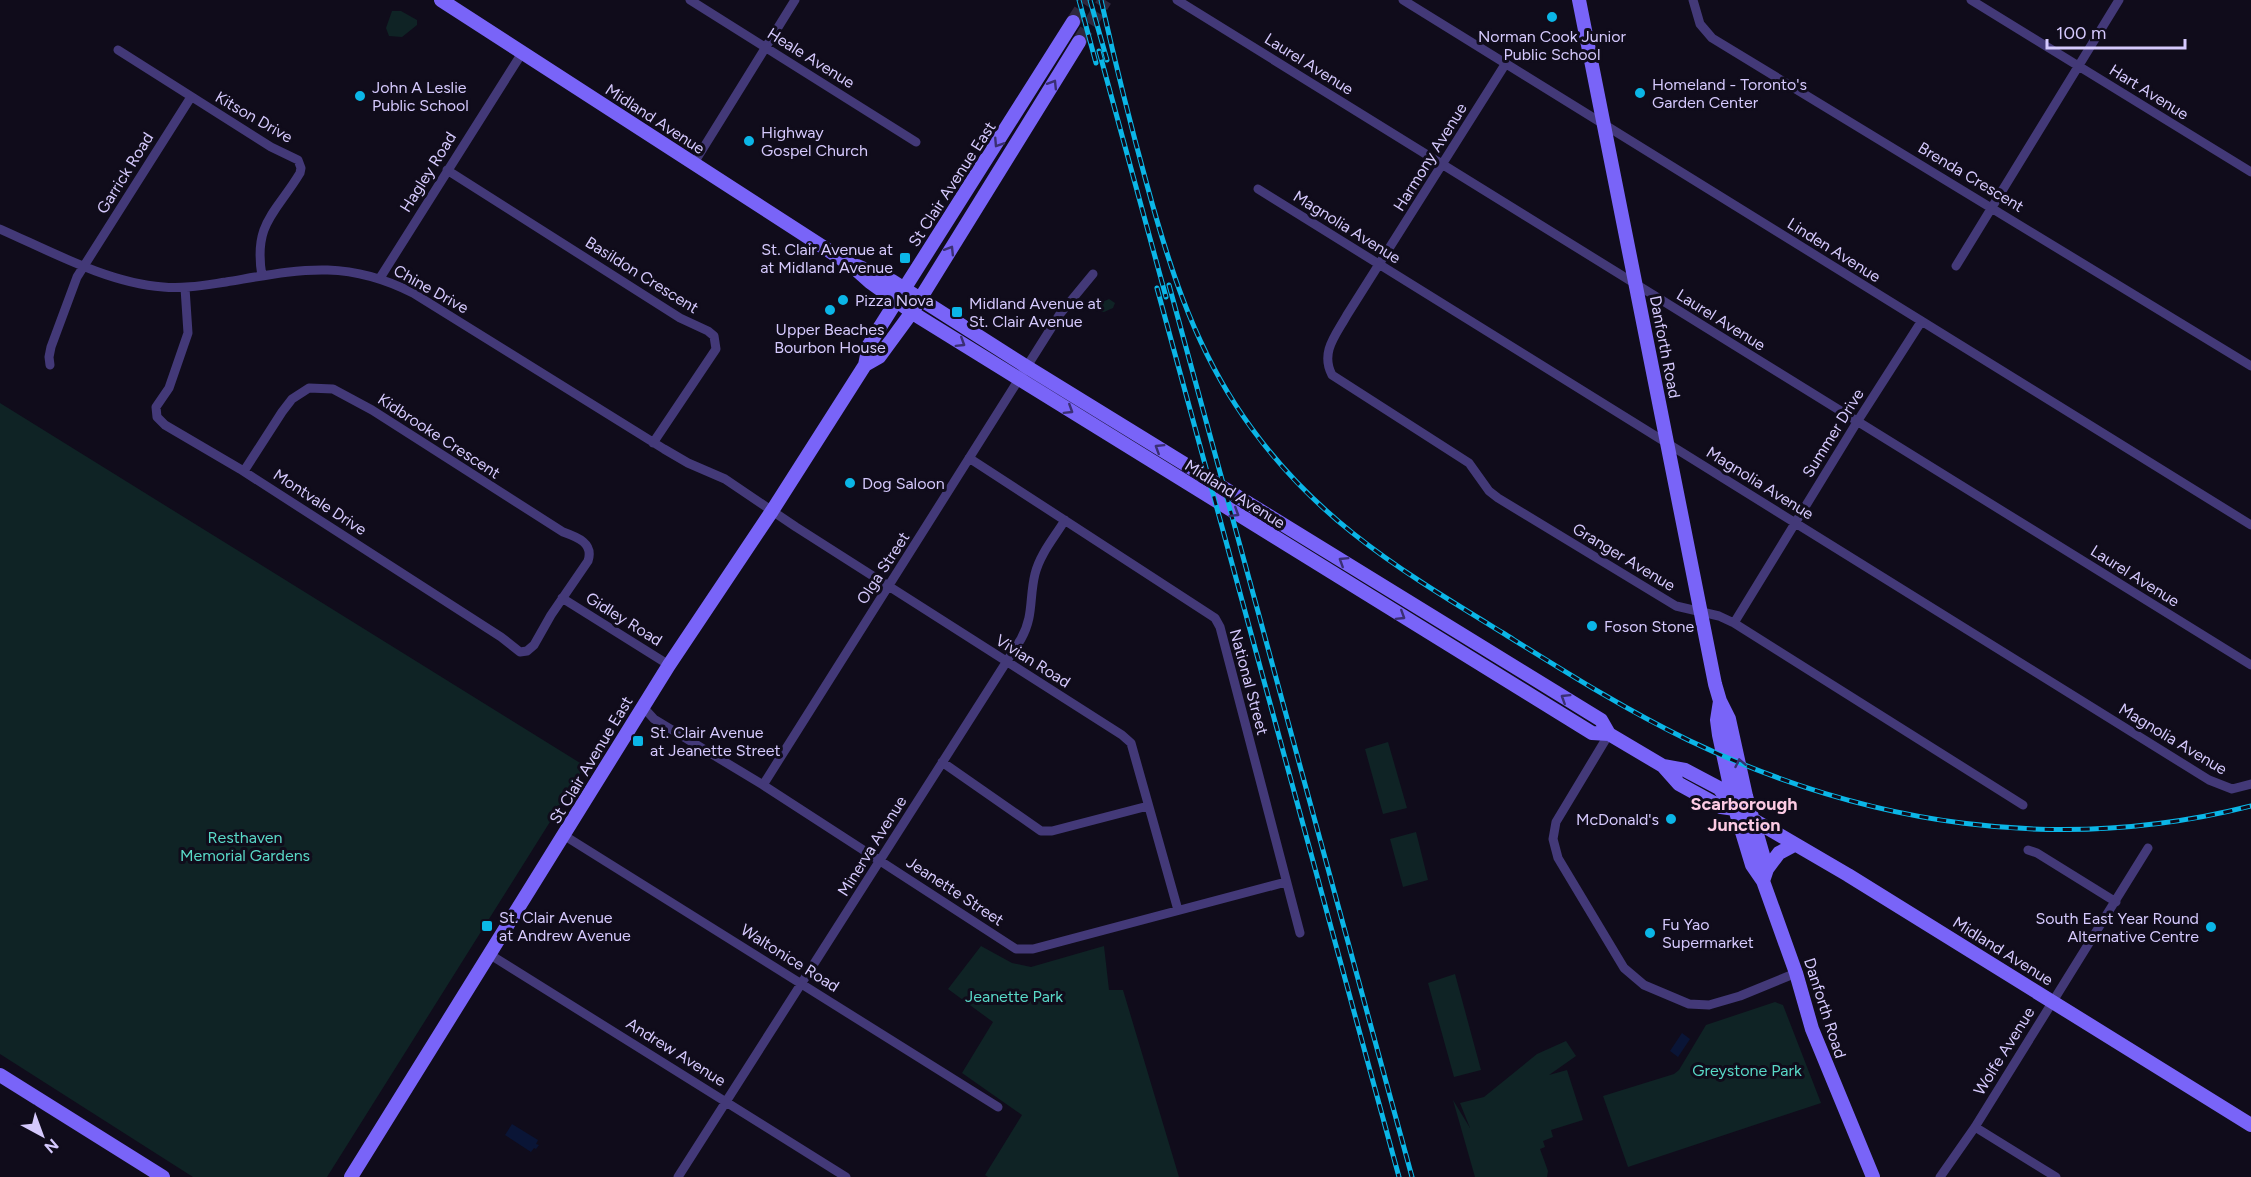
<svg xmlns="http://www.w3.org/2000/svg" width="2251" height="1177" font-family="Figtree,sans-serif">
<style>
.green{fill:#0f2325}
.water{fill:#0a1536}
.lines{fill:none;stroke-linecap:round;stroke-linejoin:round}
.secondary-tunnel{stroke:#2e283d;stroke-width:14;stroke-dasharray:14 7;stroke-linecap:butt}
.street{stroke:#433978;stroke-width:9}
.secondary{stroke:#7964f8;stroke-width:14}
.rail-casing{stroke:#0bb6e7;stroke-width:5}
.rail{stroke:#100c1b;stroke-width:3;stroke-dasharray:9;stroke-linecap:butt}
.oneway{stroke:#3a2f73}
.poi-dot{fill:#0bb6e7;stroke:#100c1b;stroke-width:2}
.labels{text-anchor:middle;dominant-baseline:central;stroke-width:6;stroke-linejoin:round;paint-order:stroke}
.poi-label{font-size:16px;fill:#d5c9fd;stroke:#100c1b;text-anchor:start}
.street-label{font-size:16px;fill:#d5c9fd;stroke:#100c1b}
.park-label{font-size:16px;fill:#59d8c7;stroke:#100c1b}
.neighbourhood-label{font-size:18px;font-weight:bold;fill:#fdcbe4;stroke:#100c1b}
</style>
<rect width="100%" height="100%" fill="#100c1b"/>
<path class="green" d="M392,11H401L417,20V25L402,37L389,36L386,28Z
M1109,299L1115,303L1113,308L1104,312L1098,311L1096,308V305Z
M0,403L585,766L327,1177H193L0,1054Z
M1388,742L1407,808L1383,814L1365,749Z
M1416,832L1428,880L1403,887L1390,839Z
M981,946L1012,963L1031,967L1104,946L1109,990H1123L1179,1177H988L985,1175L1022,1115L962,1073L993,1022L948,989Z
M1455,974L1481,1070L1454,1077L1428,983Z
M1775,1002L1783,1005L1821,1103L1628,1167L1603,1096L1674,1074L1679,1070L1706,1025Z
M1566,1041L1576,1056L1549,1075L1567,1070L1583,1120L1551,1130L1553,1137L1543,1141L1545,1147L1540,1149L1548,1171L1547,1177H1475L1453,1100L1470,1128L1460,1103L1484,1097L1537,1054Z"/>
<path class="water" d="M1682,1033L1690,1039L1678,1057L1670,1051Z
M512,1124L538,1140L536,1144L539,1145L536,1149L534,1148L531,1152L505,1135Z"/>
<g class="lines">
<path class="secondary-tunnel" d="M1073,22L1087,0
M1079,42L1105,0"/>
<path class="street" d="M690,0L916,142
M1177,0L2251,665
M1403,0L2251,525
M1693,0L1700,24L1712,38L2251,366
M1971,0L2251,172
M118,50L271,147L298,160L301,168L300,173C276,213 253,223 262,276
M1506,63L1347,315C1336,335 1320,352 1332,375L1469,463L1489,491L1498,498L1676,606L1719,616L1734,623L2023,805
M694,163L795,0
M447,170L680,318L708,331L714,336L716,349L653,443
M1258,189L2209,780L2232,789L2251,784
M0,229C50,251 108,283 163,287C184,289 205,285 226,282C298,270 344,258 413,293L664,449L688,463L725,479L796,527L1122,735L1131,743L1178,910
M1956,266L2119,0
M380,278L522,53
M185,288L188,333L169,388L156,407L157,417L165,425L240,469L501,637L520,652L527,651L534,645L551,615L588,561C594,543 577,537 563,532L372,410L333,389L309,388L292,399L282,412L244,471
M50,365L49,357L51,347L77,277L191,97
M969,458L1215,618L1220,627L1300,933
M562,598L669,665
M1734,623L1857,422L1921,322
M643,707L654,719L763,785L1016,949H1033L1286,882
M1609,734L1556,822L1553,839L1558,858L1624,968L1644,985L1689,1004L1709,1005L1740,996L1796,973
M942,762L1041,831H1052L1148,806
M763,785L1060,314L1093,274
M565,836L998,1107
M2028,850L2037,853L2116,902
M489,954L846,1177
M1975,1127L2056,1177
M678,1177L1021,639C1034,616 1029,598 1035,574C1040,554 1054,538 1065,520
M1940,1177L1975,1127L2148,848"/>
<path class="secondary" d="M441,0L851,265L870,282L919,317L1592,733L1609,734L1663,766L1685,770L1719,788L1735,809L1848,875L2251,1125
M1579,0L1715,684L1720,701L1729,719L1746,796L1767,869L1763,881
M857,266L892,281L1027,367L1601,720L1609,734
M865,365L879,357L912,312L1079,42
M1720,701L1717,720L1719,735L1735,809L1752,865L1763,881L1796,973L1812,1029L1873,1177
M1663,766L1679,784L1721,807L1735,809
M1767,869L1779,853L1794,845
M0,1075L163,1177
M351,1177L669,665L772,511L865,365L869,345L880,327L1073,22"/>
<defs>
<path id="rail" d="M1079,0L1096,63
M1090,0L1107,60
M1101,0C1115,62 1130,123 1147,185C1168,262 1191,336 1235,404C1306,514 1395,567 1503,633C1564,671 1624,709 1688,740C1866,825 2058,855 2251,806
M1099,51L1166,297
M1169,285L1412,1177
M1157,288L1399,1177"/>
</defs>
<use href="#rail" class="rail-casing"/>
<use href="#rail" class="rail"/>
</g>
<defs><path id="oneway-chevron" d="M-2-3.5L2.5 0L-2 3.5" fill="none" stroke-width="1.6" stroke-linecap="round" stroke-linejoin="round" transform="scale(1.5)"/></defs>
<g class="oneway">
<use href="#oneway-chevron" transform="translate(1053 84) rotate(-58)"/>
<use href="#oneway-chevron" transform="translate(998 143) rotate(123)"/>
<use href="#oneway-chevron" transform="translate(950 250) rotate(-58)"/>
<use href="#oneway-chevron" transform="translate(961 343) rotate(32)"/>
<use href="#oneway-chevron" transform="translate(1069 410) rotate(32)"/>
<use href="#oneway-chevron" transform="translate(1159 448) rotate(-148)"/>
<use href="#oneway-chevron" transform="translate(1235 513) rotate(32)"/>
<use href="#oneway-chevron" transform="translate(1343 561) rotate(-148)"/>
<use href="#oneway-chevron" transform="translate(1401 616) rotate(32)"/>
<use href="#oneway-chevron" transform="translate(1565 698) rotate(-148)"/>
<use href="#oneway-chevron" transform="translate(1740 763) rotate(-102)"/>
</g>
<g class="poi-dot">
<circle cx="1552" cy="17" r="6"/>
<circle cx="1640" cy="93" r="6"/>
<circle cx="360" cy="96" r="6"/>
<circle cx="749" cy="141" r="6"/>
<rect x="899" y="252" width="12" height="12" rx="3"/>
<circle cx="843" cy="300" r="6"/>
<circle cx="830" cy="310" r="6"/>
<rect x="951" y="306" width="12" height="12" rx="3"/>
<circle cx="850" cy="483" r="6"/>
<circle cx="1592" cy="626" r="6"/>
<rect x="632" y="735" width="12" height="12" rx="3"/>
<circle cx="1671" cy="819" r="6"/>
<rect x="481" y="920" width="12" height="12" rx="3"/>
<circle cx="2211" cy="927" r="6"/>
<circle cx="1650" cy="933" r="6"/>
</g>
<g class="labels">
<g class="poi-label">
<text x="1552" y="36" text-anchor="middle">Norman Cook Junior<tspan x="1552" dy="18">Public School</tspan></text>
<text x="1652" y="84">Homeland - Toronto's<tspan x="1652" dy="18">Garden Center</tspan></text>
<text x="372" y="87">John A Leslie<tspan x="372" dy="18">Public School</tspan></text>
<text x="761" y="132">Highway<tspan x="761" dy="18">Gospel Church</tspan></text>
<text x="893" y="249" text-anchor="end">St. Clair Avenue at<tspan x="893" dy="18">at Midland Avenue</tspan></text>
<text x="855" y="300">Pizza Nova</text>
<text x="969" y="303">Midland Avenue at<tspan x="969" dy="18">St. Clair Avenue</tspan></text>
<text x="830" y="329" text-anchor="middle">Upper Beaches<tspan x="830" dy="18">Bourbon House</tspan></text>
<text x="862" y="483">Dog Saloon</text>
<text x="1604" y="626">Foson Stone</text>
<text x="650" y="732">St. Clair Avenue<tspan x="650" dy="18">at Jeanette Street</tspan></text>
<text x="1659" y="819" text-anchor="end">McDonald's</text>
<text x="499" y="917">St. Clair Avenue<tspan x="499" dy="18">at Andrew Avenue</tspan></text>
<text x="2199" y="918" text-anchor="end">South East Year Round<tspan x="2199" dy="18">Alternative Centre</tspan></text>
<text x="1662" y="924">Fu Yao<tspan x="1662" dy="18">Supermarket</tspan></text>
</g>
<g class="street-label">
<text transform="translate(811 58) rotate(32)">Heale Avenue</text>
<text transform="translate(1309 64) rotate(32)">Laurel Avenue</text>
<text transform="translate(2149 92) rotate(32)">Hart Avenue</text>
<text transform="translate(254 117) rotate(30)">Kitson Drive</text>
<text transform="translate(655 119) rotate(33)">Midland Avenue</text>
<text transform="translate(1430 157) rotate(-58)">Harmony Avenue</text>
<text transform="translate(428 172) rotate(-58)">Hagley Road</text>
<text transform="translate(125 173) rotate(-58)">Garrick Road</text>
<text transform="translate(1971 177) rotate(31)">Brenda Crescent</text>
<text transform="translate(952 184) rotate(-57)">St Clair Avenue East</text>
<text transform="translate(1347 227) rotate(32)">Magnolia Avenue</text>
<text transform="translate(1834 250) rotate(32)">Linden Avenue</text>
<text transform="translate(642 275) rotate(32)">Basildon Crescent</text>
<text transform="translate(431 289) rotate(29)">Chine Drive</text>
<text transform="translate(1721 320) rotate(32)">Laurel Avenue</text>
<text transform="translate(1665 347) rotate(79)">Danforth Road</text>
<text transform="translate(1833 433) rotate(-58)">Summer Drive</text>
<text transform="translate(439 436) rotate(33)">Kidbrooke Crescent</text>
<text transform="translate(1760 483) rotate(32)">Magnolia Avenue</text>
<text transform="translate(1235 494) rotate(32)">Midland Avenue</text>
<text transform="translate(320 502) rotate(33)">Montvale Drive</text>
<text transform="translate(1624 557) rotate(31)">Granger Avenue</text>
<text transform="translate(883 568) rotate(-57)">Olga Street</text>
<text transform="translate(2135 576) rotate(32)">Laurel Avenue</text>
<text transform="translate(624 619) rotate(32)">Gidley Road</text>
<text transform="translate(1033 661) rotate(32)">Vivian Road</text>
<text transform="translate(1249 682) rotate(75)">National Street</text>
<text transform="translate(2173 739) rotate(31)">Magnolia Avenue</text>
<text transform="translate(591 760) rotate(-59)">St Clair Avenue East</text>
<text transform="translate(872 846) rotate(-58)">Minerva Avenue</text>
<text transform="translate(955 891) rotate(33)">Jeanette Street</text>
<text transform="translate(2003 951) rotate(32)">Midland Avenue</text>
<text transform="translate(790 958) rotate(32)">Waltonice Road</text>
<text transform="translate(1825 1008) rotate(72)">Danforth Road</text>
<text transform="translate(2004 1051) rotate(-58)">Wolfe Avenue</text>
<text transform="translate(676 1052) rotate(32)">Andrew Avenue</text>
</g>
<g class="park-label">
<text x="245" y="837">Resthaven<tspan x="245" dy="18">Memorial Gardens</tspan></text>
<text x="1014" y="996">Jeanette Park</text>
<text x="1747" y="1070">Greystone Park</text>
</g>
<g class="neighbourhood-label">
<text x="1744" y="804">Scarborough<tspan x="1744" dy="21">Junction</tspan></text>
</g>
</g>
<g transform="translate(42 1135) rotate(139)" stroke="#100c1b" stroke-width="4.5" paint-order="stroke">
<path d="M0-4.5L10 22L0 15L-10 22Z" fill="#d5c9fd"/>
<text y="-9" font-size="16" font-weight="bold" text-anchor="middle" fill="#d5c9fd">N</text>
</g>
<path d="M2047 39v9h138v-9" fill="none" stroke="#d5c9fd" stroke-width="3"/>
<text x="2056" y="39" font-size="18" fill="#d5c9fd" stroke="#100c1b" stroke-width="4.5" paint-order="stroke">100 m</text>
</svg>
